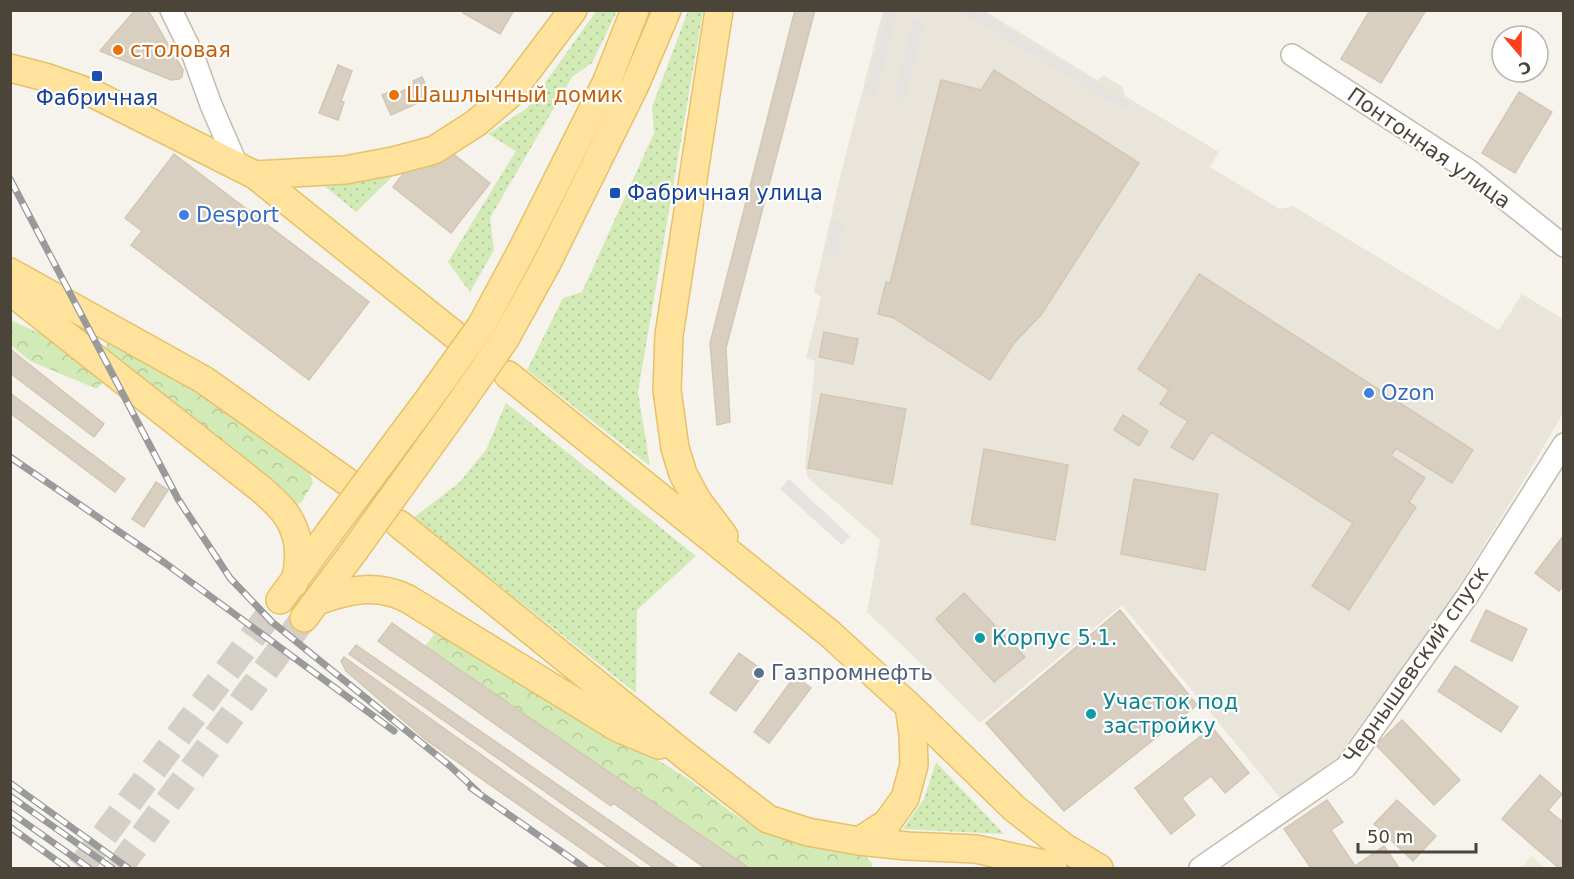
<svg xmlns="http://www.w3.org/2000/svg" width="1574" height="879" font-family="'DejaVu Sans',sans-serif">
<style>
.residential{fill:#eae5da}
.education{fill:#efe8d6}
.grass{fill:url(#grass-dots)}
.forest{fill:url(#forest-crowns)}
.parking{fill:#e5e3e0}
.building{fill:#d8cfc1;stroke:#d3c7b4;stroke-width:1.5}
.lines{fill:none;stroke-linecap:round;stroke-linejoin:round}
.major-tunnel{stroke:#d4d0c8;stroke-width:27;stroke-dasharray:27 14;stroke-linecap:butt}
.minor-casing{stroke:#c2bbae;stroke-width:24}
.major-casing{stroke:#e6c16a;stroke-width:30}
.minor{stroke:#fff;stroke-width:21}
.major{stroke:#ffe39c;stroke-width:27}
.rail-casing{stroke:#9a9a9a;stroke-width:7}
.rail{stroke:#fff;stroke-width:4.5;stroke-dasharray:14;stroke-linecap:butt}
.major-bridge-casing{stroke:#e6c16a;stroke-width:30;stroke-linecap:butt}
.major-bridge{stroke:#ffe39c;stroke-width:27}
.food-dot{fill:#e8710a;stroke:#fff;stroke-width:2}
.transit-dot{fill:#1a4fb4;stroke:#fff;stroke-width:2}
.shop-dot{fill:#3f7fe0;stroke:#fff;stroke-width:2}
.culture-dot{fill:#0f9aa8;stroke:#fff;stroke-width:2}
.service-dot{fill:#5c6f8a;stroke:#fff;stroke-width:2}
.labels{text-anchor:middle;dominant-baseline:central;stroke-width:4.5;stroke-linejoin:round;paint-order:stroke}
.food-label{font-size:21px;fill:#c56008;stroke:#fff;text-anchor:start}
.transit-label{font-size:21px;fill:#164399;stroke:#fff}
.street-label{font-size:21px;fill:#4b4439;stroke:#fff}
.shop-label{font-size:21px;fill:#366cbe;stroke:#fff;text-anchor:start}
.culture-label{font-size:21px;fill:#0d838f;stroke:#fff;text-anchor:start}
.service-label{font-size:21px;fill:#4e5e75;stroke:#fff;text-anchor:start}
</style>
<defs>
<pattern id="grass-dots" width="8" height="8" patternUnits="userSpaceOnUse" patternTransform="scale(1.5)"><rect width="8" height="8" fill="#d2eab5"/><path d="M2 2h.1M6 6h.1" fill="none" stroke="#b6ca9c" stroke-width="1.8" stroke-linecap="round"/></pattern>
<pattern id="forest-crowns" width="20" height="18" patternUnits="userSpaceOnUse" patternTransform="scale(1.5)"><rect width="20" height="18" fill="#d2eab5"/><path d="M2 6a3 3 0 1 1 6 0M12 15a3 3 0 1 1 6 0" fill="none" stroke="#b6ca9c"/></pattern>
</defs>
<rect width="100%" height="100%" fill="#f6f3ec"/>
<path class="residential" d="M883,11H985L1097,80L1104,76L1123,87L1125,96L1219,152L1210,167L1280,209L1293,206L1499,330L1522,294L1563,319V413L1526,477L1439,618L1399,676L1365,718L1337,758L1281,799L1122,605L980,723L925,667L867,612L880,540L808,478L805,467L815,361L806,358L821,297L814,292L840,177Z"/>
<path class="education" d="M1532,856L1545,868H1521Z"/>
<path class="grass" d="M597,10L617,11L592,63L572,77L490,218L494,250L470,292L448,262L516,151L488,134L527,108Z
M688,11H703L638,392L650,466L527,370L563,298L582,292L654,133L652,107Z
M400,169L356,212L316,179Z
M506,403L696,556L637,610L636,693L413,518L459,483L486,450Z
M936,762L1004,834L903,829L924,799Z"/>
<path class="forest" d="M10,320L46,336L85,364L102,383L97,389L30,361L11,345Z
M108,341L194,389L310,472L313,483L301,503L295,504L168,399L108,351L106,347Z
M434,624L649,754L691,781L730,811L764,833L820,849L864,855L872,863V868H749L425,646L434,635L428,628Z"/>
<path class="parking" d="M887,11L897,13L876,96L865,93Z
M959,11H979L1131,103L1126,111Z
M914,19L924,22L904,103L893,100Z
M834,219L845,222L837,254L827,252Z
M789,479L850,536L842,545L780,489Z"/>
<path class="building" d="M135,10H148L183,70L182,77L179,79L171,80L100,51Z
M464,10H514L500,34L463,13Z
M795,10H815L726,348L730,422L717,425L710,343Z
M1370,10H1426L1381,83L1341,59Z
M338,65L352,71L341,101L344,102L338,120L319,113Z
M994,70L1139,163L1041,315L1014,343L990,380L894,318L878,314L886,282L890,283L941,80L981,90Z
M422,77L431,97L391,115L382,95L389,92L391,96L414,86L413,81Z
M1519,92L1552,112L1515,173L1482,153Z
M451,152L490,183L451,233L393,187L409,166L425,160L433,167L443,154Z
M174,154L369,302L309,380L131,245L142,231L125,218Z
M1199,274L1473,450L1452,483L1396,448L1391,456L1425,478L1409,502L1416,507L1349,610L1312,586L1353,523L1211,432L1193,460L1171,447L1188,421L1160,404L1169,390L1138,369Z
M824,332L858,339L853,364L819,357Z
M10,349L104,424L94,437L10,373Z
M10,393L125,479L115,492L10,413Z
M821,394L906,409L892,484L808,468Z
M1123,415L1148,431L1139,446L1114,430Z
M984,449L1068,465L1055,540L971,524Z
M1134,479L1218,494L1205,570L1121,554Z
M156,482L168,490L144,527L132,519Z
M1564,535V585L1559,591L1535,573Z
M964,593L1025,657L994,682L936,619Z
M1120,610L1197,705L1064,811L986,723Z
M1486,610L1527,629L1512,661L1471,641Z
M392,623L425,646L749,868H705L613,803L611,806L378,641Z
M356,645L678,868H654L349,654Z
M739,653L765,672L736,711L710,693Z
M344,657L640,868H609L426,740L346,671L341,661Z
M1455,666L1518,707L1501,732L1438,691Z
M795,676L811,688L769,743L754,732Z
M1402,720L1460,780L1434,805L1376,745Z
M1212,727L1249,773L1225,793L1211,776L1182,798L1195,815L1171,834L1135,788Z
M1540,775L1562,794L1548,810L1564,823V868H1559L1502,819Z
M1327,800L1343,822L1331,830L1355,866L1384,846L1399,868H1311L1284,829Z
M1397,800L1436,836L1413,861L1374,824Z"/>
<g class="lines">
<path class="major-tunnel" d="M80,868L280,600
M119,868L304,618"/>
<defs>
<path id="minor" d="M171,10L193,55L211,105L237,165
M1292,55L1470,171L1564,246
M1200,868L1346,767L1468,595L1564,444"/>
<path id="major" d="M719,10L669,335L667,390L675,448L683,474L697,500L724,536
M10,68L45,77L94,94L255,175L456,336
M255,175L345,170L393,161L434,150L476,123L509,95L573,10
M522,250L607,81L635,10
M547,263L635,85L667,10
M10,272L204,380L346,481
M10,291L261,489C269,496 278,504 285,513C300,533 302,559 294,583
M508,375L829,633L909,706L1015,809L1064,847L1099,868
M399,524L686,756L768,819L808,832L859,841L907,846L976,849L1048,865L1053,868
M280,600L329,533
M317,601C349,590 376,583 408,599L618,728L659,745
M304,618L354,551
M859,841L887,823L905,798L914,765L913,734L909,706"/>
</defs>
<use href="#minor" class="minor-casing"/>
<use href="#major" class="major-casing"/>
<use href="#minor" class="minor"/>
<use href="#major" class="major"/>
<defs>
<path id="rail" d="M10,179L178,499L230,578L272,622L450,766L478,792
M10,457L165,563L394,731
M10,783L128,868
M471,788L585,868
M10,796L112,868
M10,812L89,868
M10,827L67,868"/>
</defs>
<use href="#rail" class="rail-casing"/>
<use href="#rail" class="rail"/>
<defs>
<path id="major-bridge" d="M329,533L428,400L481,326L522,250
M354,551L452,415L505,339L547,263"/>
</defs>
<use href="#major-bridge" class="major-bridge-casing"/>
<use href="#major-bridge" class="major-bridge"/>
</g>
<g class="food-dot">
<circle cx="118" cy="50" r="6"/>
<circle cx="394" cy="95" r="6"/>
</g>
<g class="transit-dot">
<rect x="91" y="70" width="12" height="12" rx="3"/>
<rect x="609" y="187" width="12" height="12" rx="3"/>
</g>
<g class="shop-dot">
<circle cx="184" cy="215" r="6"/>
<circle cx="1369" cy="393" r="6"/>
</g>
<g class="culture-dot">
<circle cx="980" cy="638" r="6"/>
<circle cx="1091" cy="714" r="6"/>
</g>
<circle class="service-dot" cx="759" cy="673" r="6"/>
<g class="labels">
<g class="food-label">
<text x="130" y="50">столовая</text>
<text x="406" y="95">Шашлычный домик</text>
</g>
<g class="transit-label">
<text x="97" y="98">Фабричная</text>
<text x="627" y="193" text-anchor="start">Фабричная улица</text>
</g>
<g class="street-label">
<text transform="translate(1429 148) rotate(35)">Понтонная улица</text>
<text transform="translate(1416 665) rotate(-55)">Чернышевский спуск</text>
</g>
<g class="shop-label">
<text x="196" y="215">Desport</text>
<text x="1381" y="393">Ozon</text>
</g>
<g class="culture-label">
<text x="992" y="638">Корпус 5.1.</text>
<text x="1103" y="702">Участок под<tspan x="1103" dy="24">застройку</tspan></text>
</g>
<g class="service-label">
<text x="771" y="673">Газпромнефть</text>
</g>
</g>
<rect width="1574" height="879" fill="none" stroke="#4b4439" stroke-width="24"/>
<g transform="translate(1520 54) rotate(160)"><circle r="28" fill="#ffffff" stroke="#b7b4b0" stroke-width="1.5"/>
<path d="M0-4.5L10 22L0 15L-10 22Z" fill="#fc3f1d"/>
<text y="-9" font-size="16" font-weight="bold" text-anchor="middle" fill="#4b4439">С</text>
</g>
<path d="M1358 843v9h118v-9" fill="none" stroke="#4b4439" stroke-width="3"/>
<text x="1367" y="843" font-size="18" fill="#4b4439" stroke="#ffffff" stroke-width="4.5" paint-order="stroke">50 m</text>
</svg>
